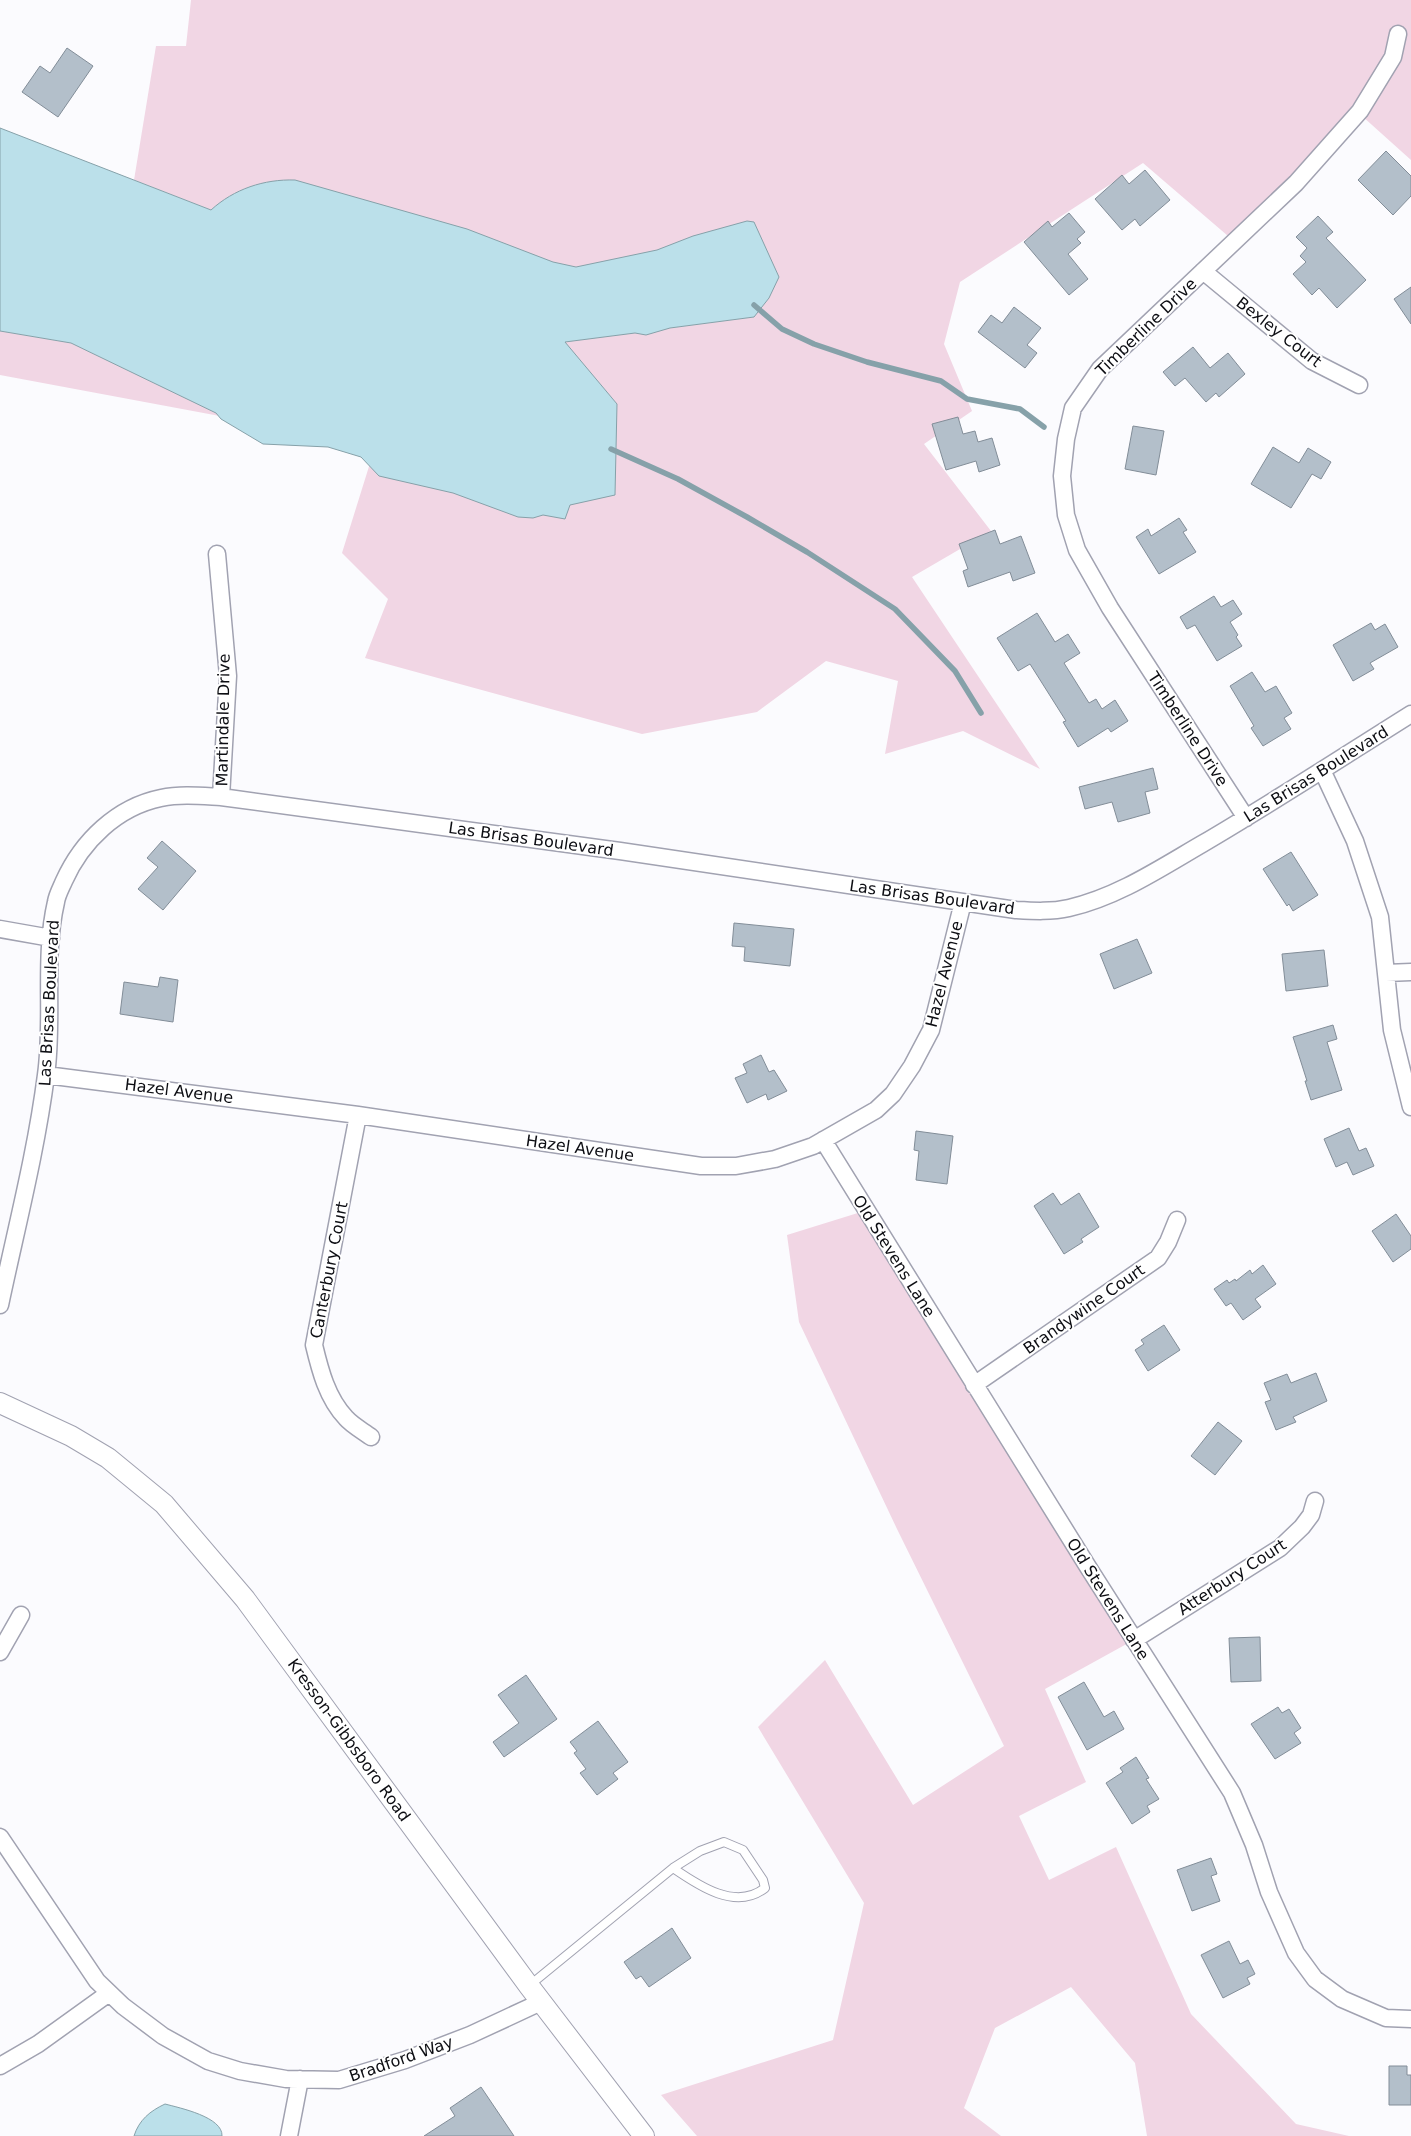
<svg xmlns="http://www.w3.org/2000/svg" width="1411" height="2136" font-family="'DejaVu Sans',sans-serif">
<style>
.green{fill:#f1d6e4}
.water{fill:#bbe0ea;stroke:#86a1a9}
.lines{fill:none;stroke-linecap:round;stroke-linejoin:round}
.stream{stroke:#86a1a9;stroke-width:5.5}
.building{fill:#b3bfca;stroke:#828d98}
.service-casing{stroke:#a1a2b1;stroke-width:10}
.minor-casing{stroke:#a1a2b1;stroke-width:19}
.tertiary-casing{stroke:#a1a2b1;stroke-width:22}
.service{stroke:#fff;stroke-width:8}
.minor{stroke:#fff;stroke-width:16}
.tertiary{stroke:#fff;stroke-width:20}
.labels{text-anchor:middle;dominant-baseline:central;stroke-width:4;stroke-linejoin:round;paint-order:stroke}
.street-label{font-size:16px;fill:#0c0d12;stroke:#fff}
</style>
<rect width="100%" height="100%" fill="#fbfbfe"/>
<path class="green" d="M191,0H1411V160L1362,116L1235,242L1143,163L960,282L944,344L972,411L924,444L991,531L912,577L1040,769L963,731L885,754L898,681L826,661L757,712L642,734L365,658L388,599L342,553L371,460L617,404L564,342L754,317L562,270L211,210L134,180L156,46H186Z
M0,331L71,343L225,417L0,375Z
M861,1212L1132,1641L1045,1689L1086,1782L1019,1816L1049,1880L1116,1847L1191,2014L1296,2124L1349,2136H1147L1135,2063L1071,1987L995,2028L964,2108L1001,2136H697L661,2095L833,2040L864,1903L758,1727L825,1660L913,1805L1004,1746L897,1529L799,1322L787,1235Z"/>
<path class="water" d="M0,128L211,210C234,189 264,179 295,180L467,229L553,262L576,267L657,250L693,236L747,221L754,222L779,277L769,298L754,317L670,328L646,335L635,333L565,342L617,404L615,495L570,505L565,519L543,515L533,518L518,517L453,493L379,476L361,457L328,447L263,444L221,419L216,413L71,343L0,331Z
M165,2104C180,2108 223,2117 222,2136H134C139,2120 150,2111 165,2104Z"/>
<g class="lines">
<path class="stream" d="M754,305L782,329L814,344L867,362L941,381L967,399L1020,409L1044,427
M611,449L678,479L747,517L807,552L895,609L955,671L981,713"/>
</g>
<path class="building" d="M67,48L93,66L58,117L22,92L40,66L50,73Z
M1386,151L1411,176V196L1393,215L1358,180Z
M1145,170L1170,200L1140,226L1135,219L1122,230L1095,199L1122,175L1129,184Z
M1069,213L1085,232L1077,239L1081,243L1068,254L1088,279L1069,295L1024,242L1048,221L1052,227Z
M1318,216L1333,232L1326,238L1366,280L1337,308L1319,288L1312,295L1293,274L1306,262L1300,256L1307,248L1296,237Z
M1411,287V324L1394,299Z
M1014,307L1041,328L1027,345L1037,353L1025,368L978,332L991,315L1002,323Z
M1193,347L1210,368L1228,353L1245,374L1219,397L1216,393L1206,402L1185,378L1175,386L1163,372Z
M958,417L963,434L975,431L978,442L992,438L1000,465L979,472L976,461L946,470L932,424Z
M1133,426L1164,431L1156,475L1125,469Z
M1273,447L1299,463L1308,448L1331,462L1321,479L1312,474L1291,508L1251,484Z
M1179,518L1187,530L1183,532L1196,552L1159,574L1136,537L1148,529L1151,536Z
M995,530L1000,544L1021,536L1035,573L1013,581L1010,572L968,587L963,571L968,569L959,544Z
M1214,596L1221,607L1233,600L1242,614L1230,622L1238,635L1236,637L1242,646L1217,661L1195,625L1187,629L1180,617Z
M1037,613L1055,642L1068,634L1080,653L1064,663L1089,703L1096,699L1102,709L1115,700L1128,721L1111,732L1108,728L1078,747L1063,722L1066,721L1030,664L1018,671L997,638Z
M1371,623L1375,630L1385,624L1398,647L1370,663L1374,669L1353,681L1333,645Z
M1252,672L1265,692L1276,686L1292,713L1284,718L1291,729L1263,746L1251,728L1254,726L1230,686Z
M1153,768L1158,789L1145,792L1150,813L1118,822L1112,802L1085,809L1079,787Z
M162,841L196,871L163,910L138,889L158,867L147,858Z
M1291,852L1318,895L1293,911L1289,904L1287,906L1263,869Z
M734,923L794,929L790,966L744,961L745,947L732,946Z
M1137,939L1152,973L1114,989L1100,954Z
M1324,950L1328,986L1286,991L1282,954Z
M160,977L178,980L173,1022L120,1014L124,982L158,987Z
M1333,1025L1337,1039L1327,1042L1342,1090L1311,1100L1305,1081H1307L1293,1037Z
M761,1055L769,1072L774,1070L787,1091L768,1100L766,1094L747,1103L735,1078L747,1073L743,1064Z
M1349,1128L1359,1151L1366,1148L1374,1166L1353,1175L1347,1162L1336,1167L1324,1139Z
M916,1131L953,1136L947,1184L916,1180L919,1151L914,1150Z
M1053,1193L1061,1205L1079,1193L1099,1227L1081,1239L1083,1242L1064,1254L1034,1206Z
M1396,1214L1411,1236V1249L1393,1262L1372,1231Z
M1263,1265L1276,1284L1255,1299L1261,1307L1243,1320L1231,1303L1226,1306L1214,1289L1227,1280L1229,1283L1235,1279L1236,1281L1250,1270L1252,1274Z
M1164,1325L1180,1350L1148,1371L1135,1350L1144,1344L1141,1340Z
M1316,1373L1327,1401L1293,1417L1296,1422L1276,1430L1265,1402L1271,1400L1264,1383L1287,1374L1291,1383Z
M1218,1422L1242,1441L1215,1475L1191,1456Z
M1260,1637L1261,1681L1231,1682L1229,1638Z
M526,1675L557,1719L504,1757L493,1742L519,1723L498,1695Z
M1084,1682L1104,1717L1114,1711L1124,1729L1087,1750L1058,1697Z
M1278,1707L1282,1713L1289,1709L1301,1728L1294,1733L1301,1743L1275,1759L1251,1724Z
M598,1721L628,1762L613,1773L618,1779L597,1795L580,1773L586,1769L574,1753L577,1751L570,1742Z
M1136,1757L1149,1778L1146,1779L1159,1799L1147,1806L1150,1812L1132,1824L1106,1783L1123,1772L1120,1768Z
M1211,1858L1217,1874L1211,1876L1220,1901L1192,1911L1177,1870Z
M672,1928L691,1958L649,1987L641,1976L636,1979L624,1962Z
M1229,1941L1240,1964L1248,1960L1255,1974L1247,1978L1250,1984L1223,1998L1201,1955Z
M1389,2066H1407V2075H1411V2105H1389Z
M481,2087L514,2136H424L455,2116L450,2108Z"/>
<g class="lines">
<defs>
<path id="service" d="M530,1985L673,1868L700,1851L724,1842L743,1850L763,1880L765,1888C736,1911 699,1886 673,1868"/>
<path id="minor" d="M1203,271L1312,361L1359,385
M217,554L228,676L221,797
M1322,770L1355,841L1380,917L1392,1030L1411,1107
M1246,818L1110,608L1077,550L1066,515L1062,476L1066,439L1073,408L1100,369L1296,183L1360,111L1393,57L1398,34
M0,929L51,938
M1386,973L1411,972
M46,1075L358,1115L701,1166H736L775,1159L813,1146L876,1110L893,1094L912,1066L931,1030L963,902
M358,1115L314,1345C320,1370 327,1398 346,1418C352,1425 363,1431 371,1437
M823,1140L1088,1567L1232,1793L1254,1845L1269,1892L1296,1953L1315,1979L1342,1999L1386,2018L1411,2019
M0,1305C16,1229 36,1153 46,1075C54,1018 43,958 56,902C57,895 61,888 64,881C82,841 117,807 161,798C181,794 201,796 221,797L620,851L1016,910C1034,911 1051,912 1069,908C1117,897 1159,869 1202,844C1272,803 1341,758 1411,714
M974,1385L1158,1258L1168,1242L1177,1220
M1134,1640L1280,1548L1302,1527L1311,1515L1315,1501
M0,1652L21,1615
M0,1837L97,1981L123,2006L163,2036L208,2061L240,2071L286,2079L339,2080L405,2060L470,2035L541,2002
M0,2066L38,2044L109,1993
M289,2136L300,2079"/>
<path id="tertiary" d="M0,1403L71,1436L108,1458L164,1504L245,1599L529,1986L644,2136"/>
</defs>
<use href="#service" class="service-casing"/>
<use href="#minor" class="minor-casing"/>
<use href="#tertiary" class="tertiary-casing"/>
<use href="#service" class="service"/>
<use href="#minor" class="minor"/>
<use href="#tertiary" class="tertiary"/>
</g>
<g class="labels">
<g class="street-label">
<text transform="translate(1146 327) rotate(-44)">Timberline Drive</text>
<text transform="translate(1279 332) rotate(38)">Bexley Court</text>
<text transform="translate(223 720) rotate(-89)">Martindale Drive</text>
<text transform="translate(1188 729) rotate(57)">Timberline Drive</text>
<text transform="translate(1316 774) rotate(-32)">Las Brisas Boulevard</text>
<text transform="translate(531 839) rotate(8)">Las Brisas Boulevard</text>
<text transform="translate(932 897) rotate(8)">Las Brisas Boulevard</text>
<text transform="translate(944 974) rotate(-76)">Hazel Avenue</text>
<text transform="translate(49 1003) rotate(-87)">Las Brisas Boulevard</text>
<text transform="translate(179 1091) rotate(7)">Hazel Avenue</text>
<text transform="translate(580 1148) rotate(8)">Hazel Avenue</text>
<text transform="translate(894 1256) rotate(58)">Old Stevens Lane</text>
<text transform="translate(329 1270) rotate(-79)">Canterbury Court</text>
<text transform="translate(1084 1309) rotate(-35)">Brandywine Court</text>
<text transform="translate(1232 1577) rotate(-33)">Atterbury Court</text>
<text transform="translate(1108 1599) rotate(58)">Old Stevens Lane</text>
<text transform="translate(349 1740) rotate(54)">Kresson-Gibbsboro Road</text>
<text transform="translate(401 2059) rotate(-19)">Bradford Way</text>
</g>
</g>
</svg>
